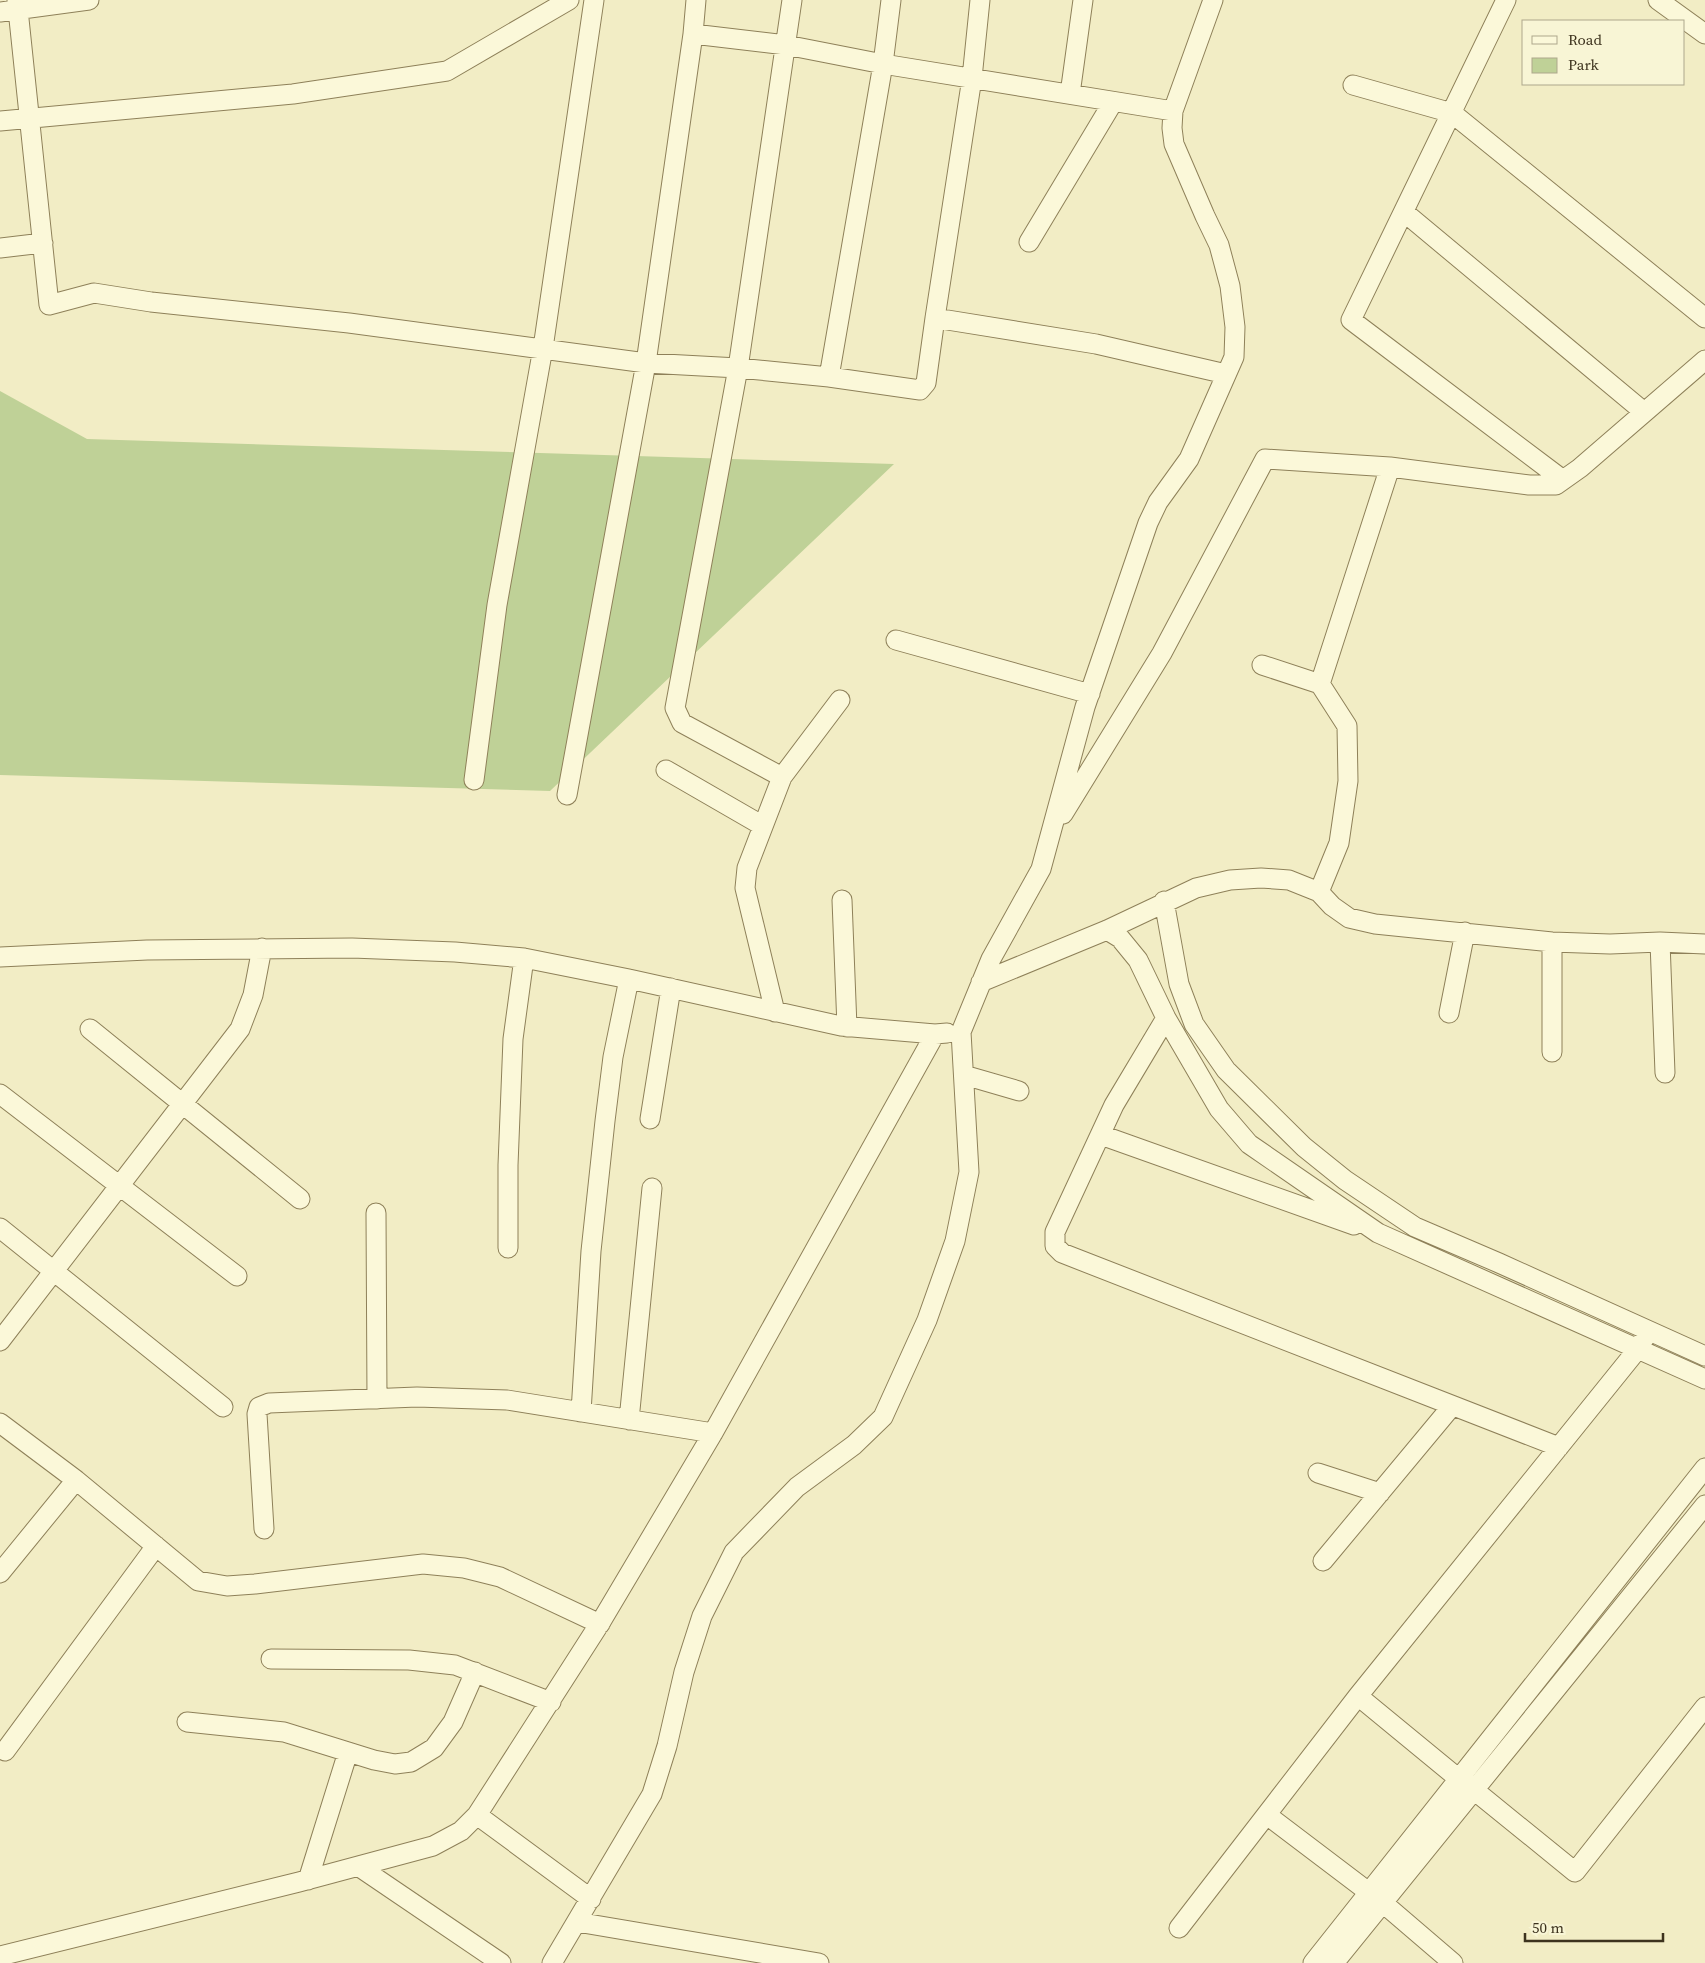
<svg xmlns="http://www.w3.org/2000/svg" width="1705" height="1963" font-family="'Source Serif 4',serif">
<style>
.green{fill:#bfd197}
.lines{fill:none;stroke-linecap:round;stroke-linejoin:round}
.minor-casing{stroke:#8e8059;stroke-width:21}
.minor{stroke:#fbf8d9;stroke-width:19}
</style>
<rect width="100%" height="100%" fill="#f2edc5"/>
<path class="green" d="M0,391L87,439L894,464L550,791L0,775Z"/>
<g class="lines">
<defs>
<path id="minor" d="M17,0L49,305L94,293L151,302L349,323L646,363L738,368L829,377L920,390L926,383L935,318
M980,0L972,78L935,318L1096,344L1226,374
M1506,0L1351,320L1563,480
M1658,0L1705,34
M0,12L89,0
M693,34L696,0
M1353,85L1452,113L1705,318
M1070,94L1083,0
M0,121L293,94L447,71L569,0
M1404,212L1644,412
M1029,242L1113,102
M0,248L43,243
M829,377L883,64L891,0
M896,640L1090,694
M1262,665L1320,684L1390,467
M666,770L763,826
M782,777L682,723L675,708L738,368L792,0
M474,780L497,605L543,348L594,0
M567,795L646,363L693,34L786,45L883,64L1173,111
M1063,814L1162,653L1265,459L1390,467L1529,485H1556L1580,468L1705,360
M1319,892L1339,843L1348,781L1347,726L1320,684
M842,900L847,1027
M1164,901L1179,984L1194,1024L1226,1070L1304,1147L1345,1180L1415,1227L1499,1263L1705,1356
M1107,930L1120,938L1138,960L1166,1018L1219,1109L1249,1144L1378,1233L1705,1379
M1552,942V1052
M1660,942L1665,1073
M0,957L147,950L352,948L455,952L524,958L629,979L841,1026L935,1034L947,1033
M981,982L1107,930L1196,888L1230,880L1261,878L1289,880L1319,892L1332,906L1349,918L1375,924L1552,942L1610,944L1660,942L1705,944
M775,1012L745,888L747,868L782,777L840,700
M1449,1013L1465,932
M1166,1018L1114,1105L1055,1232V1246L1062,1253L1559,1447
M90,1029L300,1199
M964,1075L1019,1091
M0,1094L237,1276
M650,1119L671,988
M1101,1135L1354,1225
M376,1213L377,1399
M0,1228L223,1407
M508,1248V1165L513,1039L524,958
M0,1341L240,1029L253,995L262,948
M581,1412L591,1251L605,1121L613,1057L629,979
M629,1420L652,1188
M0,1423L76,1480L198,1581L227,1586L255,1584L423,1564L464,1568L500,1577L600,1624
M1318,1473L1380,1493
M264,1529L257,1414L259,1407L269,1403L417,1397L507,1400L713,1433
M1323,1561L1452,1406
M0,1573L76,1480
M271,1659L409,1660L455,1665L551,1702
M1358,1696L1459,1779
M187,1722L284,1732L374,1760L395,1764L411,1762L434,1748L453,1722L475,1672
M5,1751L156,1546
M1474,1790L1575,1872L1705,1707
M477,1815L591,1899
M1267,1815L1383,1903L1453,1963
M358,1866L501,1963
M308,1880L348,1752
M577,1922L819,1963
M1179,1928L1358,1696L1637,1350L1649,1331
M0,1956L299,1882L433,1846L461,1831L477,1815L602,1620L713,1433L935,1034
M552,1963L652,1794L667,1746L684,1672L702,1616L734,1552L797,1487L854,1445L883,1417L927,1320L955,1241L969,1172L961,1032L991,959L1041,869L1085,707L1148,523L1158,502L1189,459L1234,357L1235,327L1230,286L1219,245L1205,216L1174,144L1172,128L1173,111L1213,0
M1313,1963L1705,1468
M1334,1963L1705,1505"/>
</defs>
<use href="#minor" class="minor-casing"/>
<use href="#minor" class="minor"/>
</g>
<rect x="1522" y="20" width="162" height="65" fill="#f8f5d5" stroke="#ada78c"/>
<rect x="1532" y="36" width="25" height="8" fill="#fbf8d9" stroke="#ada78c"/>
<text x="1568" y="45" font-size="15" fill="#3d331e">Road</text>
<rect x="1532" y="58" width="25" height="15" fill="#bfd197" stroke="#ada78c"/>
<text x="1568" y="70" font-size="15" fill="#3d331e">Park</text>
<path d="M1525 1933v8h138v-8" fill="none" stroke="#3d331e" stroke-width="2.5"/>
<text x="1532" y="1933" font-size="15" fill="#3d331e" stroke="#f8f5d5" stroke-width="4" paint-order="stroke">50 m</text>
</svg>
